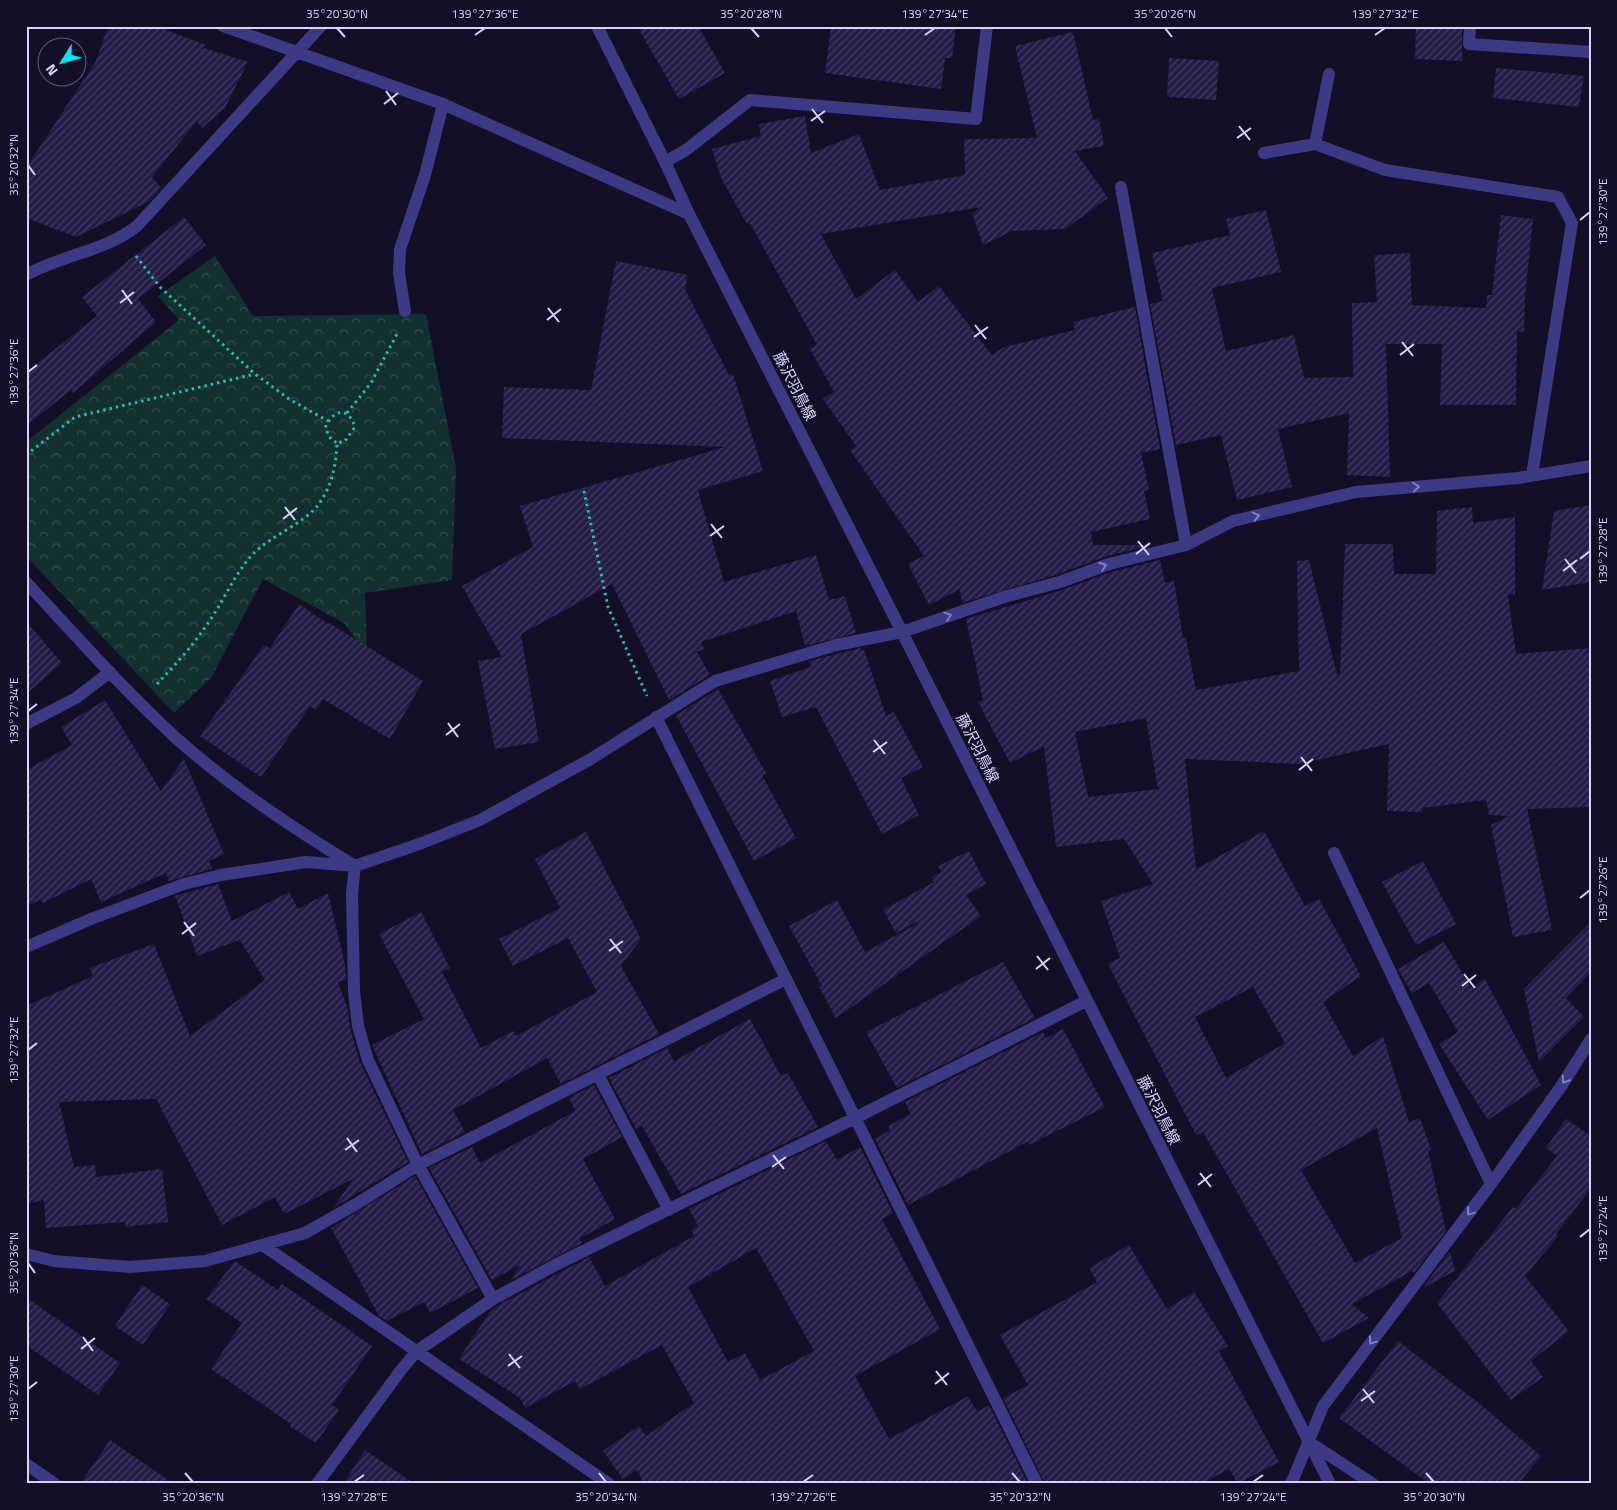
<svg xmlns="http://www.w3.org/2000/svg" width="1617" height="1510" font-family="'Titillium Web','Noto Sans JP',sans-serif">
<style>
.park{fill:url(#park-crowns)}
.building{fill:url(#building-hatch);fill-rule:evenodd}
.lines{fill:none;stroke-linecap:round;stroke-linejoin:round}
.path{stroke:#2fb8b0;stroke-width:3;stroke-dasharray:2.5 4;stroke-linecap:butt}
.minor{stroke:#3d3a85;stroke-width:12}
.oneway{stroke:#837fbc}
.ticks{fill:none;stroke:#d9d4ff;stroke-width:2}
.labels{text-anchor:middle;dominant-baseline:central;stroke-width:4;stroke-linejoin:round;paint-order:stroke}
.street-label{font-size:15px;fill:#d9d4ff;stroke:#130f26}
.neatline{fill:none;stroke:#d9d4ff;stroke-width:2}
.ticks-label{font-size:12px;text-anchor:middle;fill:#d9d4ff}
</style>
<defs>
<pattern id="park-crowns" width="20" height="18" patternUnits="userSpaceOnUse" patternTransform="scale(1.25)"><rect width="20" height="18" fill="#12302f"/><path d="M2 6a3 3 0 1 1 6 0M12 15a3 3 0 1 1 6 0" fill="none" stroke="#344d4e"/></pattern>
<pattern id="building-hatch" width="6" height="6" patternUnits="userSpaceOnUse" patternTransform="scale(1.25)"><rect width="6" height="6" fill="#241b47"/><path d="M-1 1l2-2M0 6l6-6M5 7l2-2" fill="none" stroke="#433b63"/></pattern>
</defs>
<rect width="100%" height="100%" fill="#130f26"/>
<path class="park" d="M215,256L253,316L426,314L456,468L452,580L365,593L367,654L344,623L263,579L211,678L174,713L26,556V442L179,320L158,296Z"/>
<path class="building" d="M108,26H156L206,45L204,48L248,62L225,108L202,128L197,121L152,177L161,188L148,202L76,237L26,218V168L96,61Z
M637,26H698L725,73L679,99Z
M831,26H956L952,58H945L941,89L825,73Z
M1416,26H1462V61L1415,59Z
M1073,32L1093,120L1099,119L1104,146L1075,151L1108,198L1065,229L1012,231L983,245L972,214L981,207L821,234L856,299L895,270L918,302L939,286L992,355L1004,347L1075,330L1073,322L1135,307L1160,449L1141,453L1149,490L1144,491L1150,519L1091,532L1093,545H1152L1107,556L1058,574L962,603L960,589L929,605L908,564L924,556L850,450L856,446L823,399L834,392L810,349L817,345L750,223L747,224L721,178L712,149L761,136L759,124L805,116L811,153L859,134L880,190L965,175L964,139L1037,138L1015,46Z
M1169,58L1219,61L1216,100L1167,97Z
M1496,68L1584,76L1579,107L1493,98Z
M1266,210L1281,272L1212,288L1226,351L1294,335L1304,378L1353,377L1352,303L1377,302L1374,255L1410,253L1412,305L1486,308L1487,295H1492L1501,215L1533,219L1525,297L1524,332L1517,331L1516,405H1440L1442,344H1386L1390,477L1347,475L1349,413L1278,429L1292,487L1237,500L1221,435L1176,445L1150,304L1163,301L1152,253L1230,235L1226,219Z
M184,217L206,245L138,299L156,322L73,393L71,390L26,426V372L97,316L82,297Z
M616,261L688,275L685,289L729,375L733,374L763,471L698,490L724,582L816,555L829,600L845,596L856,633L805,646L796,611L701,642L704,649L697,652L710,675L669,700L612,584L521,634L539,742L495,749L478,661L502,657L462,586L533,547L520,506L725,447L502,438L504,387L591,390Z
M1591,505V582L1542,590L1554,511Z
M1472,507L1473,523L1515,517V594L1508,595L1516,654L1591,648V807L1527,809L1552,930L1513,937L1491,825L1509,816L1489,815L1486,800L1422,808V812L1387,811L1389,744L1299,764L1185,759L1196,869L1264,831L1305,906L1319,899L1361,976L1323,1002L1353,1056L1383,1036L1409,1122L1420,1118L1431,1150L1428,1151L1446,1231L1414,1273L1412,1271L1352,1304L1369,1318L1323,1343L1203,1132L1196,1135L1108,964L1120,958L1101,901L1153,884L1124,839L1056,847L1044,746L1010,763L978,702L983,700L966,619L1062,590L1111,572L1160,560L1165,583L1174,581L1183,638H1186L1196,690L1299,671L1297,561L1309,560L1337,675L1340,674L1345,544H1393L1394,574H1436L1437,511ZM1146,718L1158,789L1088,797L1075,732ZM1253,987L1285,1043L1226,1078L1195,1017ZM1377,1128L1402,1238L1355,1263L1301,1170Z
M299,604L328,624L329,623L423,681L390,739L323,699L316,710L310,706L261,777L200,736L264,645L270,648Z
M26,621L62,663L26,694Z
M861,648L862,651L864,650L886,716L894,712L923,767L901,778L919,815L882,834L816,707L782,717L770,681L811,667L809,661Z
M718,689L766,773L762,775L796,838L754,861L676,715Z
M105,700L161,791L184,759L224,854L209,861L212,869L169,881L166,873L101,902L91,879L43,903L41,899L26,907V770L72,745L61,727Z
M586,832L641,939L621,966L659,1034L561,1084L547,1058L453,1110L465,1132L422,1154L372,1045L424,1019L379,934L421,912L450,968L442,972L481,1048L513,1031L516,1036L597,992L568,938L513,966L499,939L560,908L535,859Z
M969,851L986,884L966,895L981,916L836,1018L819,987L822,986L789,926L837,900L865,952L919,923L918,921L896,933L883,910L934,882L931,877L941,872L938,866Z
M1423,861L1456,924L1416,945L1382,882Z
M218,884L232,921L289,892L298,909L328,893L345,964L346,980L338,982L348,1010L350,1028L360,1062L408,1162L333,1208L353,1179L284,1214L275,1197L222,1225L155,1097V1099L59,1102L74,1167L95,1165L96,1177L162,1169L168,1222L126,1227L125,1222L46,1228L44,1200L26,1204V1006L93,976L90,968L154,944L190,1036L265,980L237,936L239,940L197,956L175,896Z
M1591,922V972L1566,998L1584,1017L1539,1062L1524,989Z
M1444,942L1471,988L1485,979L1541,1085L1488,1120L1439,1044L1458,1032L1429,983L1412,993L1398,969Z
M1003,962L1035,1018L897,1088L866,1032Z
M750,1019L781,1076L788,1073L818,1127L681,1194L642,1126L636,1129L609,1078L667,1048L674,1061Z
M1063,1029L1105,1107L1029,1145L1027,1142L908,1205L875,1139L890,1130L888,1126L911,1114L905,1102L1043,1032L1046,1038Z
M594,1085L622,1137L583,1159L615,1219L579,1239L582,1243L511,1280L520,1265L492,1280L429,1168L472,1147L480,1163L575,1111L569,1098Z
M1566,1119L1591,1136V1188L1556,1234L1558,1236L1525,1276L1569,1331L1531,1361L1543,1377L1511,1400L1437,1303L1513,1207L1516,1209L1557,1156L1546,1148Z
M826,1141L837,1160L860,1147L893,1213L882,1219L940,1329L855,1376L889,1439L968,1396L977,1412L989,1405L1028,1484H644L637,1470L623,1479L603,1451L639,1426L646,1436L694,1403L662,1345L580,1389L575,1381L525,1408L520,1398L459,1359L491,1310L497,1306L589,1257L605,1286L694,1236L691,1230L698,1226L689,1209ZM756,1248L814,1351L760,1380L745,1353L728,1362L688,1287Z
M415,1176L478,1288L430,1313L424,1302L387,1321L379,1316L331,1228Z
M1129,1245L1167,1309L1194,1292L1228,1346L1219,1351L1279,1462L1238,1484L1229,1469L1201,1484H1045L1003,1398L1028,1385L1000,1335L1097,1282L1089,1268Z
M1450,1251L1455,1271L1425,1287L1424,1286Z
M235,1261L278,1290L282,1284L372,1346L332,1405L339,1410L316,1443L290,1426L291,1424L211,1369L242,1323L206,1299Z
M142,1285L170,1304L143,1345L115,1326Z
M26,1297L120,1363L98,1395L26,1345Z
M1398,1341L1485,1408L1541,1456L1518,1484H1430L1339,1418Z
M110,1440L174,1484H80Z
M365,1450L415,1484H343Z"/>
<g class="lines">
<path class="path" d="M136,256L160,287L255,374L289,399L328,421
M347,413L371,383L397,334
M26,455L75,417L255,374
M584,491L608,607L647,696
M157,684C174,666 192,647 206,626C223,603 233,576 252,555C270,536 305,523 319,504C332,485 336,466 337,443L345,441L355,427C348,406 333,409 325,428L331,439L337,443"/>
<path class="minor" d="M223,26L443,104L689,214
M597,26L665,162L689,214L902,632L1330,1484
M1470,26L1469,44L1591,52
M1315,144L1329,74
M1264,153L1315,144L1385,170L1558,197L1572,223L1532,475
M665,162L686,150L750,100L976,119L987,26
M1121,187L1186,545
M26,275C61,255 104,252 137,226L321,26
M405,311L399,273L400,249L425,175L443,104
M26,582C75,635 123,689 176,738C231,787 293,828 355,866L352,893L354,991L358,1026L368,1060L418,1165L493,1299
M656,717L1037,1484
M26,724L76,698L110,672
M1334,853L1491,1184
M26,947L91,919L184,884L221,875L306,862L355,866L422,843L480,820L589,760L715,681L836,645L902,632L1004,597L1060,582L1109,564L1186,545L1233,521L1356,492L1518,478L1591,466
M598,1075L669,1210
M264,1246L609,1484
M26,1254L54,1261L130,1267L205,1261L305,1233L358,1203L418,1165L786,979
M1309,1442L1373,1484
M26,1464L55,1484
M317,1484L401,1370L417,1351L493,1299L557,1264L855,1118L1086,1001
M1290,1484L1294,1477L1323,1406L1491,1184L1562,1085L1591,1039"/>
</g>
<defs><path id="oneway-chevron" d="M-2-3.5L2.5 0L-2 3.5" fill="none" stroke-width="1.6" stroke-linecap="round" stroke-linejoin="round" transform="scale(1.25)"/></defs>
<g class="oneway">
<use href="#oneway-chevron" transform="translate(1416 487) rotate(-5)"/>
<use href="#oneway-chevron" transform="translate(1256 516) rotate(-13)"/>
<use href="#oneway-chevron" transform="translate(1103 566) rotate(-20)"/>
<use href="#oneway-chevron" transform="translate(948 616) rotate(-19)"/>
<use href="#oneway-chevron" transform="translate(1565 1080) rotate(123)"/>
<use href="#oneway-chevron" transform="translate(1470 1212) rotate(127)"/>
<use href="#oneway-chevron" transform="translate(1372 1341) rotate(127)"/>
</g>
<path class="ticks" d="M337,28L345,37M751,28L759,37M1165,28L1172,37M475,35L485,28M925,35L935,28M1375,35L1385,28M386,91L396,105M384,104L398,93M812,109L823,123M811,121L825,111M1239,126L1250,140M1237,138L1251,128M28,165L35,175M1580,220L1590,212M122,290L132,304M120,303L134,292M548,308L559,322M547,320L561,309M975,325L986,339M974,337L988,327M1402,342L1413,356M1400,355L1414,344M28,372L37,365M285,507L295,520M283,519L297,508M711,524L722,538M710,536L724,526M1138,541L1149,555M1136,554L1150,543M1565,559L1576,573M1580,559L1590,551M1563,571L1577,560M28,711L37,704M448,723L458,737M446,735L460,724M874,740L885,754M873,752L887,742M1301,757L1312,771M1299,770L1313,759M1580,898L1590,890M184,922L194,936M182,934L196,923M610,939L621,953M609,951L623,941M1037,956L1048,970M1036,969L1050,958M1464,974L1475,988M1462,986L1476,975M28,1050L37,1043M347,1138L357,1152M345,1150L359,1140M773,1155L784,1169M772,1167L786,1157M1200,1173L1211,1187M1198,1185L1212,1174M1580,1237L1590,1229M28,1263L35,1273M83,1337L93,1351M81,1349L95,1338M509,1354L520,1368M508,1366L522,1356M936,1371L947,1385M935,1384L949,1373M28,1389L37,1382M1363,1389L1374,1403M1361,1401L1375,1391M185,1473L193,1482M599,1473L606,1482M1012,1473L1020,1482M1426,1473L1434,1482M354,1482L364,1475M803,1482L813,1475M1253,1482L1263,1475"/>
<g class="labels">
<g class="street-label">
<text transform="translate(795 386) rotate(63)">藤沢羽鳥線</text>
<text transform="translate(978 748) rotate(63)">藤沢羽鳥線</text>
<text transform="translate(1159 1110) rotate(63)">藤沢羽鳥線</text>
</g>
</g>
<rect width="1617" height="1510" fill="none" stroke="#130f26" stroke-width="55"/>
<g transform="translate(62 62) rotate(233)"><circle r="24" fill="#130f26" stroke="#625e7d"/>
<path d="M0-4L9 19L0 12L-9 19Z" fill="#00e5ff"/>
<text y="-8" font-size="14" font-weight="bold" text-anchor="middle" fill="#d9d4ff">N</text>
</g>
<rect x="28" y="28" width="1562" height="1454" class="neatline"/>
<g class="ticks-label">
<text x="337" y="18">35°20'30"N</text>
<text x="485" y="18">139°27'36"E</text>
<text x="751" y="18">35°20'28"N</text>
<text x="935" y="18">139°27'34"E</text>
<text x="1165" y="18">35°20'26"N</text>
<text x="1385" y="18">139°27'32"E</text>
<text transform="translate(14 165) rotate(-90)" y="4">35°20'32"N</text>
<text transform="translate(1603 212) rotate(-90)" y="4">139°27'30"E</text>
<text transform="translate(14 372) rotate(-90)" y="4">139°27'36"E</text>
<text transform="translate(1603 551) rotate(-90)" y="4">139°27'28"E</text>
<text transform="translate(14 711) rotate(-90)" y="4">139°27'34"E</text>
<text transform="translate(1603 890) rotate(-90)" y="4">139°27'26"E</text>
<text transform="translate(14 1050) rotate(-90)" y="4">139°27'32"E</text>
<text transform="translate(1603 1229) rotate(-90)" y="4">139°27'24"E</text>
<text transform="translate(14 1263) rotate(-90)" y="4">35°20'36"N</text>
<text transform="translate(14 1389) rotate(-90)" y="4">139°27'30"E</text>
<text x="193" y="1501">35°20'36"N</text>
<text x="354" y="1501">139°27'28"E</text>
<text x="606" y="1501">35°20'34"N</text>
<text x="803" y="1501">139°27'26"E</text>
<text x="1020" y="1501">35°20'32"N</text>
<text x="1253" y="1501">139°27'24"E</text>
<text x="1434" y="1501">35°20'30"N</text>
</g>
</svg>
